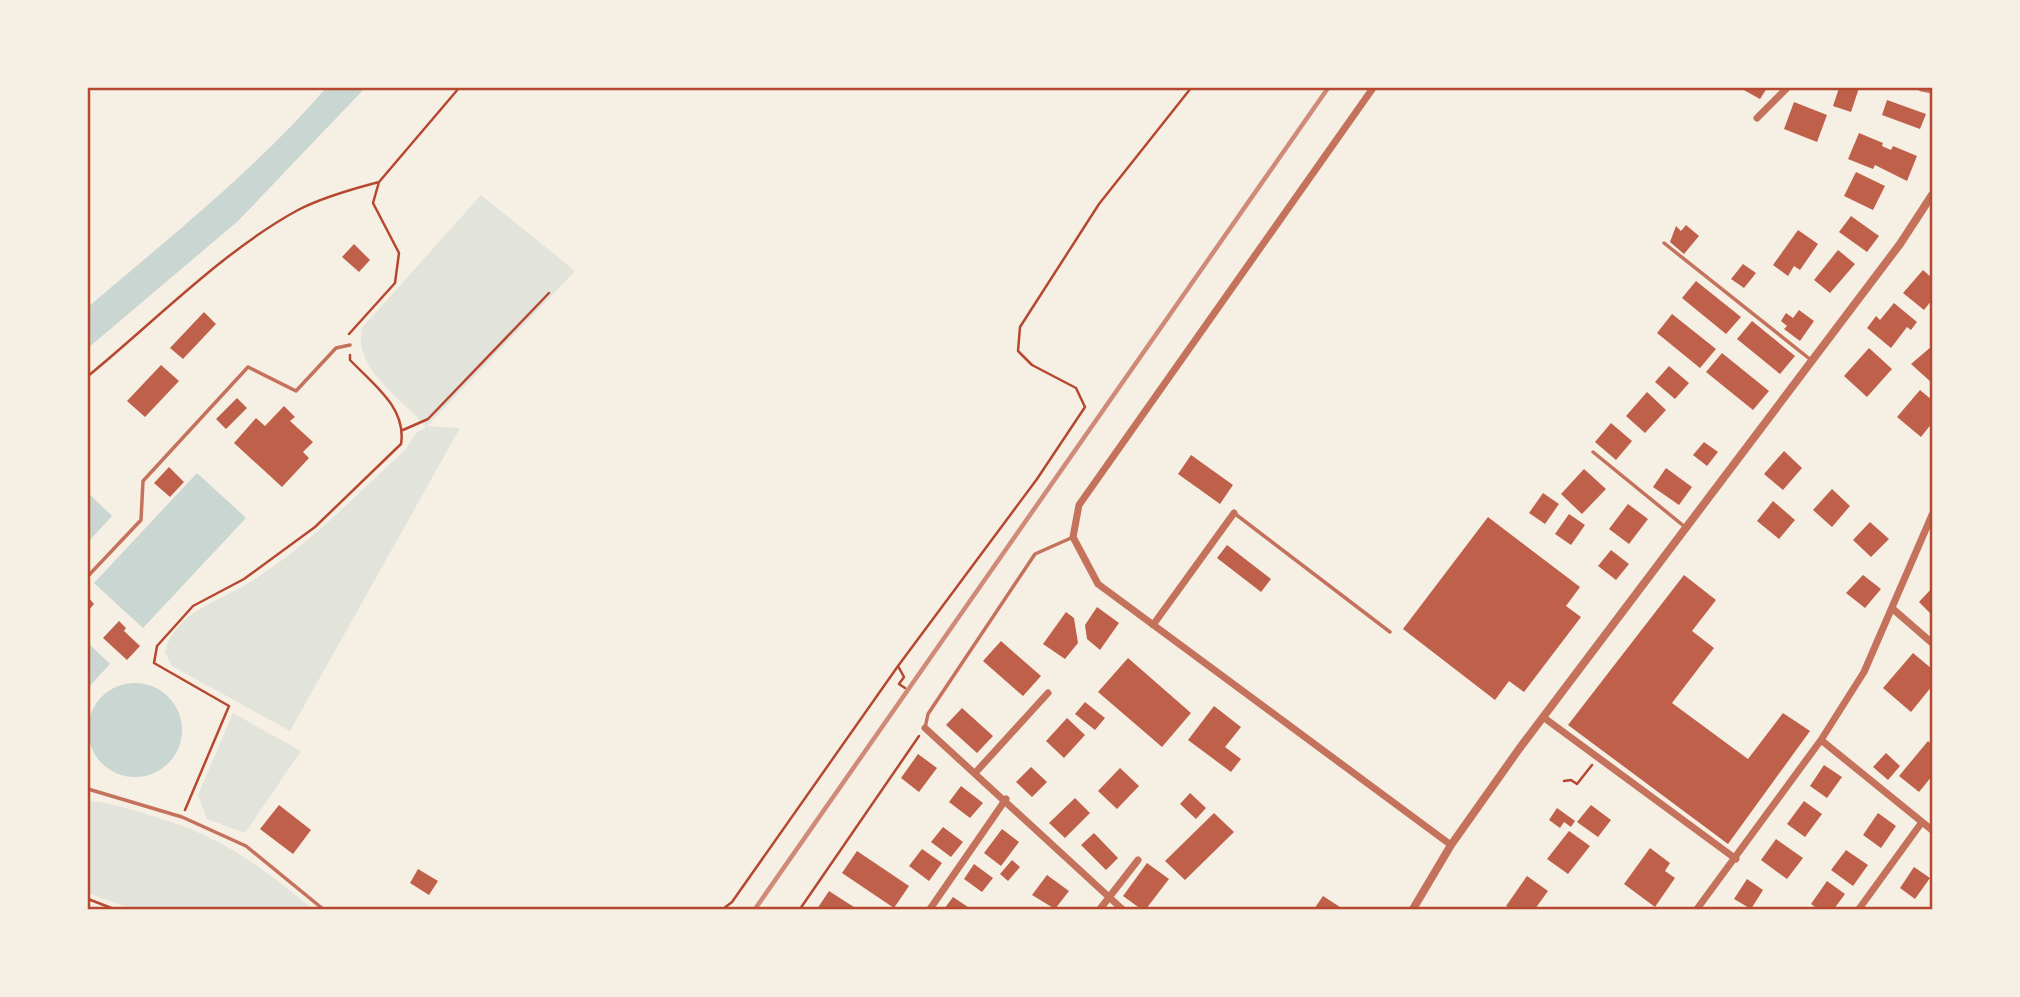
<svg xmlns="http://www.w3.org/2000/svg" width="2020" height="997" font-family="'IBM Plex Sans',sans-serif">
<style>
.green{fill:#e2e4dc}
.water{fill:#c9d6d2}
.building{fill:#bf614a}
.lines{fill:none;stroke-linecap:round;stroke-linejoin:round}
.path{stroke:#b5482f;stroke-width:2.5}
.service{stroke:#c5725c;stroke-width:3.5}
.minor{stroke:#c5725c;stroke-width:7}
.tertiary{stroke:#c5725c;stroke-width:8}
.rail{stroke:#cf8b77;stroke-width:4.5}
.neatline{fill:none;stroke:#b5482f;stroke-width:2.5}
</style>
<rect width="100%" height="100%" fill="#f6efe4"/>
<path class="green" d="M481,195L575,271L427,426L460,428L290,731L172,666L165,652C174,614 215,603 245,585C304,550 354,497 405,450L416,433L426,427C402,398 353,370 362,328Z
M233,713L301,751L245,833L207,819L198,795Z
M88,801C108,802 126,808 146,814C219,835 255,862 313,909H132L88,893Z"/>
<path class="water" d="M326,88H365L238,221L88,348V307C170,237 255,170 326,88Z
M197,473L246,518L143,628L94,583Z
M88,493L112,516L88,542Z
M88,643L110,664L88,688Z
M88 730a47 47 0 1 1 94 0a47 47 0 1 1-94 0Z"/>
<path class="building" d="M1740,88H1767L1760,99Z
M1839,88H1859L1851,112L1833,106Z
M1887,100L1926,114L1920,129L1882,115Z
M1794,102L1827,115L1817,142L1784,129Z
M1859,133L1883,143L1882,146L1891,150L1893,146L1917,156L1907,181L1875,165L1873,169L1848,159Z
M1856,172L1885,186L1873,210L1844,196Z
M1851,216L1879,236L1867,252L1839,232Z
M1686,225L1699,236L1684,254L1670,242L1676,226L1681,231Z
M1798,230L1818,244L1800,270L1794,266L1788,276L1773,265Z
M354,244L370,260L359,272L342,257Z
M1838,250L1855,264L1830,293L1814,280Z
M1743,264L1756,273L1744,288L1731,279Z
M1923,270L1932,278V300L1924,310L1903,293Z
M1696,281L1741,317L1726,334L1682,298Z
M1894,303L1917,322L1911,330L1907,327L1891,348L1867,328L1876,316L1880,320Z
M1799,310L1814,321L1800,341L1784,329L1787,326L1781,321L1786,313L1793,318Z
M204,312L216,324L183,359L170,348Z
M1672,314L1716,349L1700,368L1657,333Z
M1752,321L1795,356L1780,374L1737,339Z
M1932,346V383L1911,364Z
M1869,348L1892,369L1867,397L1844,376Z
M1722,353L1769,391L1753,410L1706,372Z
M161,365L179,381L145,417L127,401Z
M1669,366L1689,383L1675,399L1655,382Z
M1920,390L1932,400V423L1921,437L1897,417Z
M1647,392L1666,410L1645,433L1626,416Z
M237,398L247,408L226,429L216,419Z
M284,406L295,417L290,421L313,442L303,452L309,458L282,487L234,443L256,418L265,426Z
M1611,423L1632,441L1616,460L1595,442Z
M1704,442L1718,452L1707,466L1693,455Z
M1784,451L1802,468L1783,490L1764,474Z
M1191,455L1233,485L1220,504L1178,474Z
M169,467L184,482L170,497L154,483Z
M1666,468L1692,487L1679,505L1653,487Z
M1584,469L1606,489L1582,514L1561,494Z
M1832,489L1850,506L1832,527L1813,510Z
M1543,493L1559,504L1545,524L1529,513Z
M1773,501L1795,520L1779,539L1757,521Z
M1628,504L1648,519L1629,544L1609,529Z
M1569,514L1585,525L1571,545L1555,534Z
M1488,517L1580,587L1566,606L1581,617L1524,692L1509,681L1495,700L1403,629Z
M1870,522L1889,539L1871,557L1853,540Z
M1227,545L1271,579L1261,592L1217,558Z
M1611,550L1629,564L1616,580L1598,566Z
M1684,575L1716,600L1692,631L1714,648L1672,703L1748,759L1783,713L1810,731L1728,844L1568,725Z
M1863,575L1881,589L1865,608L1846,593Z
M1932,588V615L1919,602Z
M88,597L94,604L88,611Z
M1097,607L1119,623L1100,650L1087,639L1085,625Z
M1066,612L1074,618L1078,643L1065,659L1043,644Z
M119,621L126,628L124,631L140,646L127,660L103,638Z
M1001,641L1041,676L1023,696L983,661Z
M1913,653L1932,669V686L1911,712L1883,688Z
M1128,658L1191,713L1162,747L1098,692Z
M1085,702L1105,718L1095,730L1075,714Z
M1214,706L1241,727L1225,747L1241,759L1231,772L1188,740Z
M962,708L993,736L977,753L946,725Z
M1067,718L1085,735L1064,758L1046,741Z
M1928,741L1932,745V776L1919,792L1899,776Z
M1886,753L1900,766L1888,780L1873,767Z
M918,754L937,768L919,792L901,778Z
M1824,765L1842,777L1827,798L1810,786Z
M1031,767L1047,782L1032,797L1016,782Z
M1120,768L1139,786L1117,809L1098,791Z
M961,786L983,803L970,818L949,802Z
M1190,793L1206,808L1196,819L1180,804Z
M1075,798L1090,813L1065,838L1049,823Z
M1804,801L1822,814L1805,837L1787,824Z
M279,805L311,830L293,854L260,829Z
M1591,805L1611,820L1598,837L1577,822Z
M1557,808L1575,821L1571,827L1564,822L1560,828L1549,820Z
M1214,813L1234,832L1185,880L1165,861Z
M1878,813L1896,826L1881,848L1863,835Z
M943,827L963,842L951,857L931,842Z
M1002,829L1019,842L1001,866L984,853Z
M1569,831L1590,846L1568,874L1547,859Z
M1094,833L1118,858L1106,870L1081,845Z
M1776,839L1803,858L1787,879L1761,860Z
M1650,848L1670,863L1665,871L1675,878L1655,907L1624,884Z
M922,849L942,863L929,881L909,866Z
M1846,850L1868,865L1853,886L1831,870Z
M857,851L909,886L894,908L842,873Z
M1012,860L1020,867L1008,881L1000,874Z
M1147,863L1169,879L1146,909H1141L1123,896Z
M974,864L993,878L982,892L964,879Z
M1914,867L1930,878L1915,899L1900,888Z
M418,869L438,881L429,895L410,883Z
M1047,875L1069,891L1055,909L1032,895Z
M1527,876L1548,891L1535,909H1511L1506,906Z
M1747,879L1763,890L1751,909L1734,899Z
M1827,881L1845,894L1834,909H1818L1811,904Z
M829,891L857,909H817Z
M1323,896L1343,909H1314Z
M953,897L971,909H944Z"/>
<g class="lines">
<path class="path" d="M349,334L395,283L399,253L373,203L379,182L459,88
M88,376C153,323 224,250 298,210C323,197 352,189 379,182
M403,430L428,419L549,293
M898,666L904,677L899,684L905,688
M1564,781L1571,780L1577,784L1592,765
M185,810L229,706L154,663L157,646L193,606L244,579L315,527L401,444C407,408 373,384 350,360V355
M88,899L114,909
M723,909L732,902L898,666L1037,479L1085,407L1076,388L1032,365L1018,351L1020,327L1099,204L1191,88
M800,909L919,736"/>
<path class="service" d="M1664,243L1811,360
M1593,452L1685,527
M1234,513L1390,632
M88,576L141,520L143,481L248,367L296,391L336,348L350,345
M925,728L928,714L1035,554L1071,538
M88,789L182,817L246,846L323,909"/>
<path class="minor" d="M1373,88L1079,505L1073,537L1098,584L1451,845
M1922,88L1932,90
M1757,118L1787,88
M1893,609L1932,643
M1153,625L1234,513
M1543,717L1736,859
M925,728L1122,909
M1821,740L1932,830
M976,772L1048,693
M930,909L1006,799
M1100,909L1138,860
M1697,909L1821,740L1864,672L1932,515
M1859,909L1922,822"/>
<path class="tertiary" d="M1413,909L1451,845L1519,749L1900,244L1932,195"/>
<path class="rail" d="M755,909L1328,88"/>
</g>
<rect width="2020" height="997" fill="none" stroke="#f6efe4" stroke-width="178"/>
<rect x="89" y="89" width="1842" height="819" class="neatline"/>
</svg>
